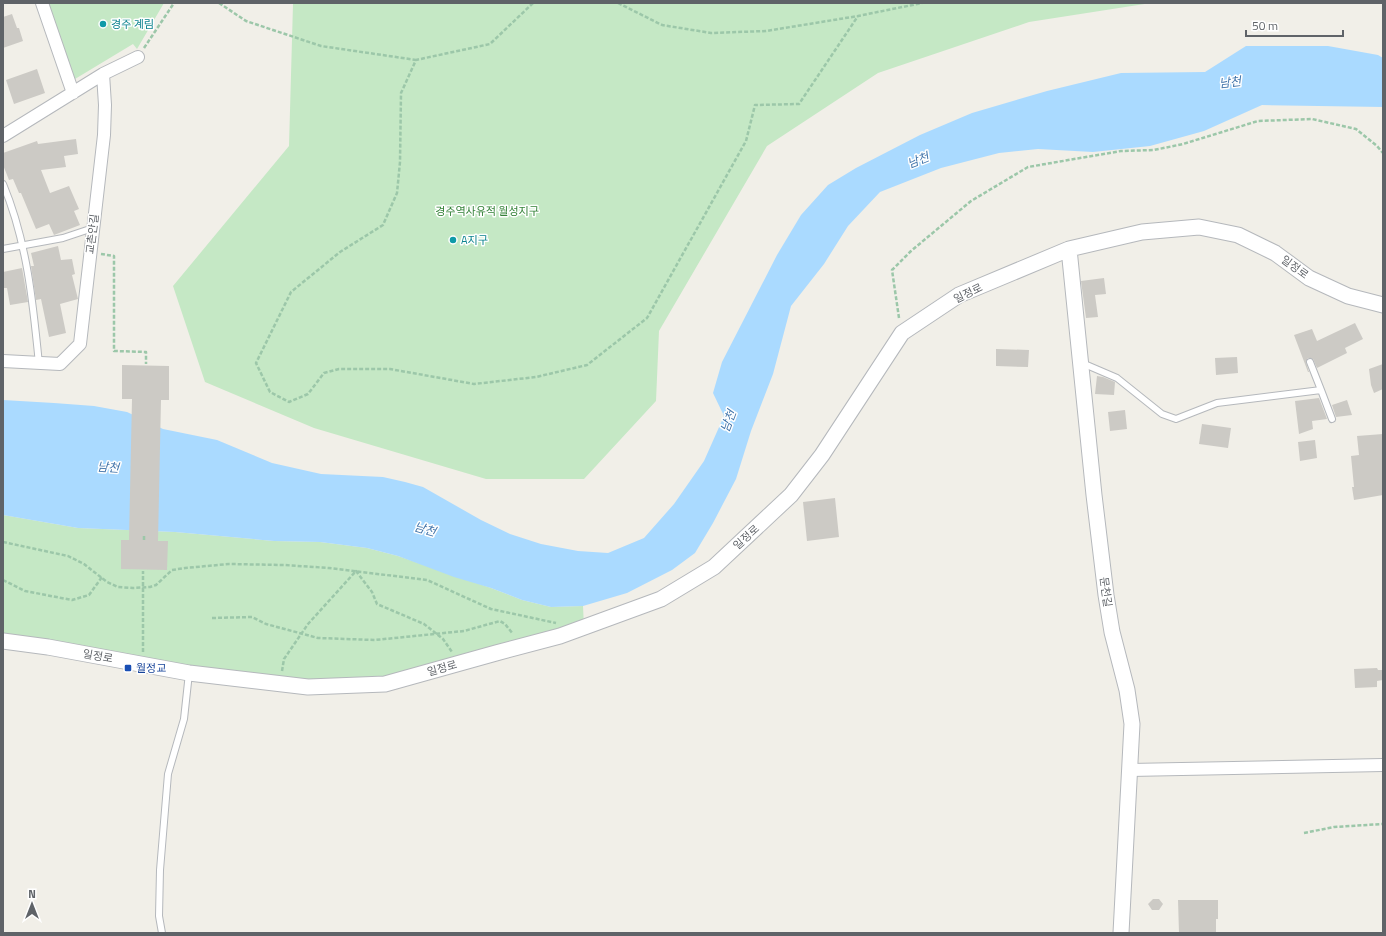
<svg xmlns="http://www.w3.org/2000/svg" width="1386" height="936" font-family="'Titillium Web','Noto Sans KR',sans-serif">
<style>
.green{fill:#c5e8c5}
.water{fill:#aadaff}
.building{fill:#cccac5}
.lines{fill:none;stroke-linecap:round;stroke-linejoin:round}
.service-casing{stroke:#b5b8bc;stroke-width:8}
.minor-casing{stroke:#b5b8bc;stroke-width:14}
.tertiary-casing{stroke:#b5b8bc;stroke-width:17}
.path{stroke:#9cc7a9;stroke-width:2.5;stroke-dasharray:4 2;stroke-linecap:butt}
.service{stroke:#fff;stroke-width:6}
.minor{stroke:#fff;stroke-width:12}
.tertiary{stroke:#fff;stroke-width:15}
.culture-dot{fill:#0f9aa8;stroke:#fff;stroke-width:1.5}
.transit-dot{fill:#1a4fb4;stroke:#fff;stroke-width:1.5}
.labels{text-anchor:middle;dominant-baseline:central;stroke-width:3;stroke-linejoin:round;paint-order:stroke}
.culture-label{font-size:11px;fill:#0d838f;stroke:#fff;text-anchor:start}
.park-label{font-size:11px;fill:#348238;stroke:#fff}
.street-label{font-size:11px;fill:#5f6368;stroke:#fff}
.transit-label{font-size:11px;fill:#164399;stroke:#fff;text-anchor:start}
.water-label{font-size:12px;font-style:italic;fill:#4174aa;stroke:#fff}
</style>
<rect width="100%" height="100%" fill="#f1efe8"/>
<path class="green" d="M47,3H164L137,49L133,44L75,79Z
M294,3H1151L1029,22L878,73L767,146L659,331L656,401L584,479H486L314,428L205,382L173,286L289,146L293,4Z
M3,515L78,528L175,532L274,541L320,542L367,548L398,556L491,588L522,600L551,607L583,606L584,627L385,684L308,687L3,642Z"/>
<path class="water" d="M1246,46H1328L1378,55L1383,58V107L1262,105L1204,131L1150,146L1093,152L1038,149L999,153L941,168L880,192L848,226L824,264L791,306L773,374L751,431L736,479L713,523L695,553L672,570L627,593L583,606L551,607L522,600L491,588L454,577L398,556L367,548L320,542L274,541L175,532L78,528L3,515V400L54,403L94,406L127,412L163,429L217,440L272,463L321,474L383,477L405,482L423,487L481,520L510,534L541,544L578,551L608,553L644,538L674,504L704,461L724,416L713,393L722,362L777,255L801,215L828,185L856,168L920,135L972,113L1047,91L1121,73L1205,72Z"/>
<path class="building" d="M12,14L17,28H19L23,41L3,48V17Z
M37,69L45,93L14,104L6,80Z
M76,139L78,154L64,156L66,167L41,170L50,193L69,186L79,209L74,211L80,225L54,235L49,224L36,229L21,193H19L13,179L9,180L3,165V153L37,141L38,144Z
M58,246L61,260L72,259L75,274L72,275L78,299L60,304L66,333L49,337L41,299L36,300L31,266H34L31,253Z
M22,268L28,302L10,305L7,288H3V272Z
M1104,278L1106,294L1095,295L1098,317L1086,318L1081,281Z
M1355,323L1363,339L1345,348L1347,353L1317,368L1313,359L1308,358L1306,362L1309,372H1308L1294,335L1312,329L1317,341Z
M996,349L1029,350L1028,367L996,366Z
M1237,357L1238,373L1216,375L1215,358Z
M1383,364V389L1374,393L1371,385L1369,369Z
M122,365L169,366V400H161L158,541H168L167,570L121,569V540H129L132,399H122Z
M1097,376L1103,377L1115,382L1114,395L1095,394Z
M1319,398L1327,419L1312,421L1313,429L1299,434L1295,401Z
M1347,400L1352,415L1336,417L1332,405Z
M1125,410L1127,429L1110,431L1108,412Z
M1202,424L1231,428L1228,448L1199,444Z
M1383,434V495L1354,500L1352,487H1354L1351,456L1359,455L1357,436Z
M1315,440L1317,458L1300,461L1298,442Z
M835,498L839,537L807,541L803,502Z
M1377,668L1378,670H1383V680L1377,681V687L1355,688L1354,669Z
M1153,899H1159L1163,904L1159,910H1152L1148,904Z
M1178,900H1218V919H1216V933H1179Z"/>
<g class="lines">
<defs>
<path id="service" d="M3,184C27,241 33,303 39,364
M3,249L63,238L93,228
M1310,362L1321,390
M1082,363L1117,378L1162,414L1176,419L1217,403L1321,390L1332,419
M162,933L159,916L160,870L168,774L184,719L189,673"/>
<path id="minor" d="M42,3L73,93
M3,136L103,74L138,57
M3,361L60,364L80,344L104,135L105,105L103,74
M1130,770L1383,765"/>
<path id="tertiary" d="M1069,249L1094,495L1106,595L1112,632L1127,690L1132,724L1121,933
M3,641L48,647L189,673L308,687L385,684L496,653L560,636L661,599L714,567L791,495L822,455L902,333L959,295L1069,249L1142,232L1199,227L1238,235L1275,253L1309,278L1348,296L1383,305"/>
</defs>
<use href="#service" class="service-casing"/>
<use href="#minor" class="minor-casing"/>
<use href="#tertiary" class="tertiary-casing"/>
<path class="path" d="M219,3L246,21L321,46L416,60
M533,3L490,44L416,60L401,93L400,162L397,193L383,225L340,252L291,292L256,363L270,392L289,402L308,394L324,373L339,369H390L474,384L536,377L587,365L647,318L746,141L755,105L799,104L858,16L922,3
M618,3L662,25L711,33L766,31L858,16
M144,48L174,3
M101,254L114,256V351L146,352V364
M899,318L892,270L911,251L971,201L1028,167L1121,151L1154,150L1183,144L1258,121L1312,119L1356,129L1377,146L1383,153
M144,536V541
M3,542L68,556L84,564L107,582L118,587L133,588L150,587L156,585L172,570L185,568L229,564L284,565L329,568L427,580L491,609L556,623
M3,580L25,591L72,600L89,595L102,577
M212,618L252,617L266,624L318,638L375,640L464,631L500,621L505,624L513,634
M143,652V571
M282,671L284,659L308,624L356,571L372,592L377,604L424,624L443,639L452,652
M1304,833L1334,827L1383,824"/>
<use href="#service" class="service"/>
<use href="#minor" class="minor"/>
<use href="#tertiary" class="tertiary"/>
</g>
<g class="culture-dot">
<circle cx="103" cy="24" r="4"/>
<circle cx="453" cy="240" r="4"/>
</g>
<rect class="transit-dot" x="124" y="664" width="8" height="8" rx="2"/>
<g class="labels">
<g class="culture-label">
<text x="111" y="24">경주 계림</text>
<text x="461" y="240">A지구</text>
</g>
<g class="park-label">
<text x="487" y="211">경주역사유적 월성지구</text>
</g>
<g class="street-label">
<text transform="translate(92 234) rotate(-83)">교촌안길</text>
<text transform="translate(1295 267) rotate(36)">일정로</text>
<text transform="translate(968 293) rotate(-26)">일정로</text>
<text transform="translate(746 537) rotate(-42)">일정로</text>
<text transform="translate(1106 592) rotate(82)">문천길</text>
<text transform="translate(98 656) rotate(10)">일정로</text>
<text transform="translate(442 668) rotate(-16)">일정로</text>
</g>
<g class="transit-label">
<text x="136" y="668">월정교</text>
</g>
<g class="water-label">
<text transform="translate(1230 82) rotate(-7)">남천</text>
<text transform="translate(918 160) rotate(-22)">남천</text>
<text transform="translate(728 421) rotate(-69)">남천</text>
<text transform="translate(108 467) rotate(4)">남천</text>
<text transform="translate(425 529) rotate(16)">남천</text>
</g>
</g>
<rect width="1386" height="936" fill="none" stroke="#5f6368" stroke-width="8"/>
<g transform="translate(32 904)" stroke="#ffffff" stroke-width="3" paint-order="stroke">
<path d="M0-3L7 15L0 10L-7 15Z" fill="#5f6368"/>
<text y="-6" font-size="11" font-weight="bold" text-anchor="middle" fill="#5f6368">N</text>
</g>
<path d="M1246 30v6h97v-6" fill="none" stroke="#5f6368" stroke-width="2"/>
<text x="1252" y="30" font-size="12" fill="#5f6368" stroke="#ffffff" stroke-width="3" paint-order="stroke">50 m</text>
</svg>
